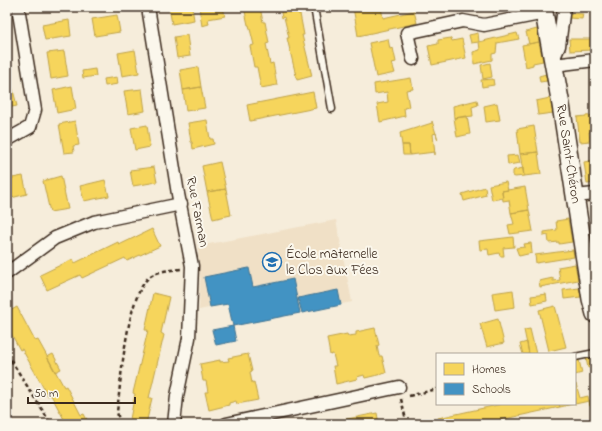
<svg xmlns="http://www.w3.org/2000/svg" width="602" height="431" font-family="'Indie Flower',sans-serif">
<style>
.built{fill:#f0e0c6}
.homes{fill:#f6d55c;stroke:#bea249}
.schools{fill:#4393c3;stroke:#417492}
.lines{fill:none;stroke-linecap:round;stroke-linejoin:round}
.lane-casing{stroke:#3b2a1e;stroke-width:9}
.street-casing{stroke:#3b2a1e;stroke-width:15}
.secondary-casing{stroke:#3b2a1e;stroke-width:20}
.path{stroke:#3b2a1e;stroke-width:2.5;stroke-dasharray:4 3;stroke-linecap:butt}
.lane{stroke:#fbf7ec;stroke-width:6}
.street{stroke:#fbf7ec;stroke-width:12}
.secondary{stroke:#fbf7ec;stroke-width:17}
.labels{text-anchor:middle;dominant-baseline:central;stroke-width:4;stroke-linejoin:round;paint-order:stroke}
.street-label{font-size:14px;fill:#3b2a1e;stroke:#fbf7ec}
.poi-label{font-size:14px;fill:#3b2a1e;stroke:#fbf7ec;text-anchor:start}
</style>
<rect width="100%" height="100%" fill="#f6eddb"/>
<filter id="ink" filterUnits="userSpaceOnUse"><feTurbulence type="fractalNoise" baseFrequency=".025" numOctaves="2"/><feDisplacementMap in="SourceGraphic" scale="8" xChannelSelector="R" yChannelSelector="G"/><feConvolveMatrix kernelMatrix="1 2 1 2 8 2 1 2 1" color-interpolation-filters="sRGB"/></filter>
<g filter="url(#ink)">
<path class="built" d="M336,220L352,302L233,326L228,304L199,310L200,278L198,246Z"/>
<path class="homes" d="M169,7H192L194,20L172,24Z
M199,7H223L225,16L208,19L209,24L202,26Z
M244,7H260L263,22H265L269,43L266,44L270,64L273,63L277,85L261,88L257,67H254L250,46L254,45L249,25H248Z
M280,7H296L298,14H300L304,35H302L312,76L297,80L287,38H289L284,17L282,18Z
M353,7H381L383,18L414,11L417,23L358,36Z
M591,7H595V18H591Z
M570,13L583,14L582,19L569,18Z
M117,15L120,32L95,36L92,19Z
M69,20L71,36L45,40L42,25Z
M537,29L539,42L529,44L526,32Z
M478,33L479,42L471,43L469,35Z
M517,33L519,39L497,43L496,53L492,54V60L474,64L473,52L480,50L479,42Z
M187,35L190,56L177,58L174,37Z
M451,38L452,41L462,39L466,58L432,65L428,46L438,44V40Z
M388,39L390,49L393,48L396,62L392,63L395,73L376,77L369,43Z
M569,39H592V50L570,51Z
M592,39H595V49L592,50Z
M539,42L543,61L533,63V65L526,67L522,45Z
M135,50L139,73L122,76L118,53Z
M64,51L68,76L51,79L47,53Z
M490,63L492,77L483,79L481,65Z
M198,67L201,87L183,90L180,70Z
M95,69L96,76L83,78L82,71Z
M546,74L547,81L540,82L539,76Z
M117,77L118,84L105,86L104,79Z
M411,78L413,89L406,90L409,107L404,108L405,116L380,122L377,104L388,102L387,92L375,94L374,84Z
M493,79L494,85L482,87L481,80Z
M12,86L17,106L7,108V87Z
M72,86L76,109L57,113L53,90Z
M201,87L205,108L186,111L183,90Z
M142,89L145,111L128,114L124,91Z
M313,92L316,108L250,121L247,105Z
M550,98L553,113L538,115L536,101Z
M477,100L478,105L472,107L473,116L454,118L453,106Z
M497,103L500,120L486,122L484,106Z
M595,115V132H589L590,141L580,142L577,117Z
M467,116L470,134L457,137L454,118Z
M207,120L210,139H213L214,144L193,149L192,142H191L188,123Z
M75,121L79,145L73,146L74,152L64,153L59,124Z
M432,121L438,140L436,133L433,134L435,155V152L410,155L409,145H402L400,133L432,123Z
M147,125L150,147L135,150L131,128Z
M534,126L538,152L520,154L517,129Z
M402,145H409L410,155H403Z
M538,152L541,174L524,176L520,154Z
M518,155L520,163L508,165L507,156Z
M595,160V183L587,184L584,162Z
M220,162L226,189L207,192L202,166Z
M154,167L157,182L133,186L130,170Z
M523,168L524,176L515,177L513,176V171L514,170Z
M23,176L27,194L7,199V179Z
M61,176L68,209L50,212L43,181Z
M105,180L109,196L84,201L80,186Z
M506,182L508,190L502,191L503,198L492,200L489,185Z
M485,187L486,195L464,201L462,194Z
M525,187L529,210L511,213L509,200L503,201L502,191Z
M226,189L231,215L213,219L207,192Z
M529,210L533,231L510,234L508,225L514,224L511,213Z
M568,219L572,242L559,244V242L549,243L548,235L544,236V232L557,230L556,221Z
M152,229L160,246L127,261L125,258L82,278L80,275L47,290L40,275L73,259L75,263L118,242L119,245Z
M513,237L514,247L503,248L504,256H500L499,253L489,255L488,249L480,250L479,241Z
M531,243L532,253L519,256L516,248L525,247L524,244Z
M573,250L574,257L536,263L535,255Z
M575,264L578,280L540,287L539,281L553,278V281L560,280L558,267Z
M579,288L581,297L564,299L563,290Z
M513,290L515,307L495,310L492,293Z
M153,293L169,297L161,333L164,335L149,398H152L146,424H129L135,394L133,393L148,330H145Z
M546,294L547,301L532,304L531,296Z
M555,306L566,347L549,351L539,310Z
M17,307L35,341L38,340L64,387L66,386L81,415L84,414L89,424L66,423L51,395L48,396L22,349L20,350L7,326V319L11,317L8,312Z
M498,319L504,343L487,347L480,324Z
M375,328L379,345L377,346L379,356H382L386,373L365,378L364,375L357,377V379L336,384L333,366H336L333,354L330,355L327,338L347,334L348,336L356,335V332Z
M530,329L536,354H529L524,330Z
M527,342L529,354H523L520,344Z
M53,354L61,369L55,372L47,357Z
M248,354L252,371L250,372L252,383L254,382L258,400L237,404L236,401L229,403V405L209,410L205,392H208L206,381H203L200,364L220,360V362L229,361L228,358Z
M595,356V366L588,368L586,358Z
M579,360L582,373L575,375V361Z
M575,384H576L580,398L588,396L589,401L575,404Z
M595,399V405L590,406L589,401Z
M502,404H559L560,407L481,424H439L438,418Z
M559,404H573L560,407Z
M377,413L379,424H323Z"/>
<path class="schools" d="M249,268L253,287L293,279L300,313L233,326L228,304L210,307L204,277Z
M338,290L341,305L302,313L298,298Z
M233,326L236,341L216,345L212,330Z"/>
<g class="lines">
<defs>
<path id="lane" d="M314,7L332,109
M575,357L595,353"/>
<path id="street" d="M148,7L178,194L192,266L189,338L177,396L174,424
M413,59L407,33L463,21L484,25L545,13
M553,60L559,46L564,7
M554,65L595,60
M7,140L30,127L35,110L18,7
M575,196L595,194
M7,273L55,238L94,222L181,204
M226,424L399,387"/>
<g id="secondary">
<path id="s1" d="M543,7L561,105L591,299L595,314"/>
</g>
</defs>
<use href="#lane" class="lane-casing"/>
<use href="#street" class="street-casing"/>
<use href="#secondary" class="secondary-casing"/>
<path class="path" d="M7,354L51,424
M409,396L437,389
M401,399L407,424
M120,424L117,412C121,380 126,301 148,278C155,271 171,270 181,269"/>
<use href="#lane" class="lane"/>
<use href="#street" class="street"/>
<use href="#secondary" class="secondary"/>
</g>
</g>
<defs>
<symbol id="school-ring" viewBox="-11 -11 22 22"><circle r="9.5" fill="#fbf7ec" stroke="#1f6fb2" stroke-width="1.5"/><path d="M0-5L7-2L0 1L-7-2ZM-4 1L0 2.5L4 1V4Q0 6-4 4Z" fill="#1f6fb2"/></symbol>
</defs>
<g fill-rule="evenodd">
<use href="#school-ring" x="261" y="251" width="22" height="22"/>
</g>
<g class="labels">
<g class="street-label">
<text stroke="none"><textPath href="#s1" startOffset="149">Rue Saint-Chéron</textPath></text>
<text transform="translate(197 212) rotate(79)">Rue Farman</text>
</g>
<g class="poi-label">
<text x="286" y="254">École maternelle<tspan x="286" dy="16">le Clos aux Fées</tspan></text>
</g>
</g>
<rect width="602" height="431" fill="none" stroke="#fbf7ec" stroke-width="24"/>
<rect x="12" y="12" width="578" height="407" fill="none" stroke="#3b2a1e" stroke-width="1.5" filter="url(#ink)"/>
<rect x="436" y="353" width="140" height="52" fill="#fbf7ec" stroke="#aea59a"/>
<rect x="444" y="363" width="20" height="12" fill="#f6d55c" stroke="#aea59a"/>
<text x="472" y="373" font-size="12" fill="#3b2a1e">Homes</text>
<rect x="444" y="383" width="20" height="12" fill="#4393c3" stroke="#aea59a"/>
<text x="472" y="393" font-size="12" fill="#3b2a1e">Schools</text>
<path d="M28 397v6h107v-6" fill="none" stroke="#3b2a1e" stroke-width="2"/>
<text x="34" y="397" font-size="12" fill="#3b2a1e" stroke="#fbf7ec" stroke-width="3" paint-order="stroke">50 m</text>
</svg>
